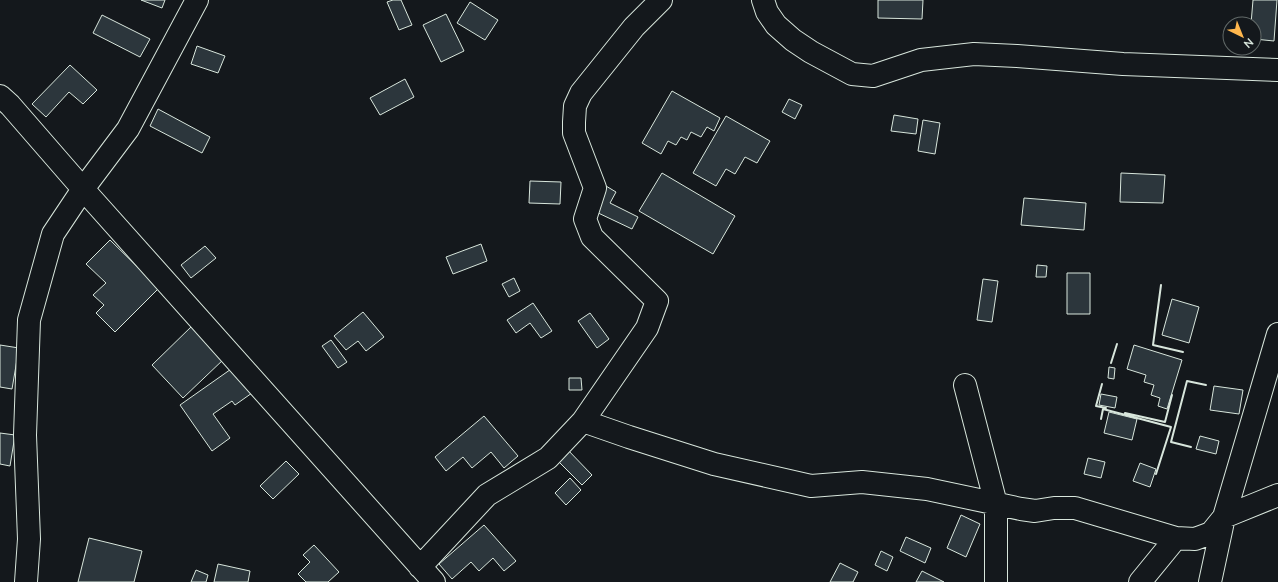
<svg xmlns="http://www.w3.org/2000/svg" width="1278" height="582" font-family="'Nunito Sans',sans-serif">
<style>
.building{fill:#2c363c;stroke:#d8e6dc}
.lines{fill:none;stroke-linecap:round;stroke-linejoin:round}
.minor-casing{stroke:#d8e6dc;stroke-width:24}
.minor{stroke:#14181c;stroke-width:22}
.wall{stroke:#d8e6dc;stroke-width:2}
</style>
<rect width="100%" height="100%" fill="#14181c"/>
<path class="building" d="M141,0H165L162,8Z
M393,0H401L412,25L399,30L387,2Z
M878,0H923L922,19L878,18Z
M1253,0H1277L1274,41L1254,39V24H1251Z
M470,2L498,20L485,40L457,23Z
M446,14L464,51L441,62L423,25Z
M102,15L150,39L140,57L93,33Z
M197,46L225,56L218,73L191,64Z
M70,65L97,90L83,104L69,92L46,117L32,104Z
M405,79L414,97L380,115L370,98Z
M672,91L720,118L714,131L707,127L701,137L691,132L687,140L681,137L676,145L668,141L661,154L642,143Z
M789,99L802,105L795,119L782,112Z
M158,109L210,137L202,153L150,126Z
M894,115L918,119L916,134L891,131Z
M726,116L770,141L757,163L745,157L735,174L726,169L716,186L693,173Z
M923,120L940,123L935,154L918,151Z
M662,173L735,216L713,254L639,211Z
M1121,173L1165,175L1163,203L1120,202Z
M530,181L561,182L560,204L529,203Z
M606,186L616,192L610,203L638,217L632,229L594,211Z
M1024,198L1086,203L1084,230L1021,225Z
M110,240L159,288L115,332L96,313L104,305L93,295L106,283L86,264Z
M481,244L487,261L453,274L446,257Z
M205,246L216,258L191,278L181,265Z
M1037,265L1047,266L1046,277H1036Z
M1067,273H1090V314H1067Z
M514,278L520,291L509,297L502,284Z
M983,279L998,281L992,322L977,320Z
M1172,299L1199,307L1189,343L1162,335Z
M533,303L552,331L541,338L530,323L516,333L507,320Z
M363,312L384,337L366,351L358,341L346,350L334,336Z
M590,313L609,339L597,348L578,321Z
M193,325L225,358L183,398L152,365Z
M331,340L347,362L338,368L322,346Z
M0,345L19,348L12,389L0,387Z
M1134,345L1182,360L1167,409L1158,406L1160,398L1151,395L1154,385L1144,382L1146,375L1127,369Z
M234,367L252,393L235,405L232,401L213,414L230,438L212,451L180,405Z
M1109,367L1115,368L1114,379L1108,378Z
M569,378H581L582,390H569Z
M1214,386L1243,390L1239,414L1210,410Z
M1101,394L1117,397L1115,408L1099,405Z
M1109,412L1137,419L1132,440L1104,433Z
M484,416L518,456L504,468L491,452L472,468L463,457L446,471L435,457Z
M0,433L15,435L10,466L0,464Z
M1200,436L1219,441L1216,454L1196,449Z
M566,448L592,475L582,485L555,458Z
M1088,458L1105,462L1101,478L1084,474Z
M286,461L299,474L273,499L260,486Z
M1140,463L1156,469L1150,487L1133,481Z
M570,478L581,490L566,505L555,493Z
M961,515L980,524L966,557L947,548Z
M484,525L516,561L504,571L493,558L479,571L471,562L452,579L439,564Z
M906,537L931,548L925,563L900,551Z
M89,538L142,551L134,582H78Z
M314,545L339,572L328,582H306L298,574L310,562L303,555Z
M881,551L893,557L887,571L875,565Z
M840,563L858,572L853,582H830Z
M218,564L250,571L248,582H214Z
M196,570L208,575L206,582H191Z
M922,571L944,582H916Z"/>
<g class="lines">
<defs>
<path id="minor" d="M763,0L767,12L776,25L793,40L811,52L852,74L873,76L921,60L974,54L1017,56L1123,64L1278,70
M0,96L10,105L83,189L434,582
M965,385L996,504V582
M583,421L629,437L714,464L811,486L862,482L927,489L1021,509L1035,511L1054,508H1075L1176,538L1195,539L1211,533L1224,517L1278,495
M420,567L487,495L548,458L583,421L647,328L657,301L592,237L585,219L595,188L574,133V122L575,106L581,93L634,27L661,0
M26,582L29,539L25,435L29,320L53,234L83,189L128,129L197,0
M1140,582L1176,538
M1210,582L1224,517L1278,334"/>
</defs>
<use href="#minor" class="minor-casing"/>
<use href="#minor" class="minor"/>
<path class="wall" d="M1161,285L1153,345L1183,352
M1111,363L1117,344
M1102,384L1096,406L1106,408
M1125,413L1165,422L1172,395
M1101,419L1103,409L1171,427L1156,474
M1191,447L1171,442L1187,381L1206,385"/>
</g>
<g transform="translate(1242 36) rotate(137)"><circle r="19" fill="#14181c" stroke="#626a69"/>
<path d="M0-3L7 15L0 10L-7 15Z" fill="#ffb74d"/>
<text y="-6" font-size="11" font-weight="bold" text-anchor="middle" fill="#d8e6dc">N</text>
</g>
</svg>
